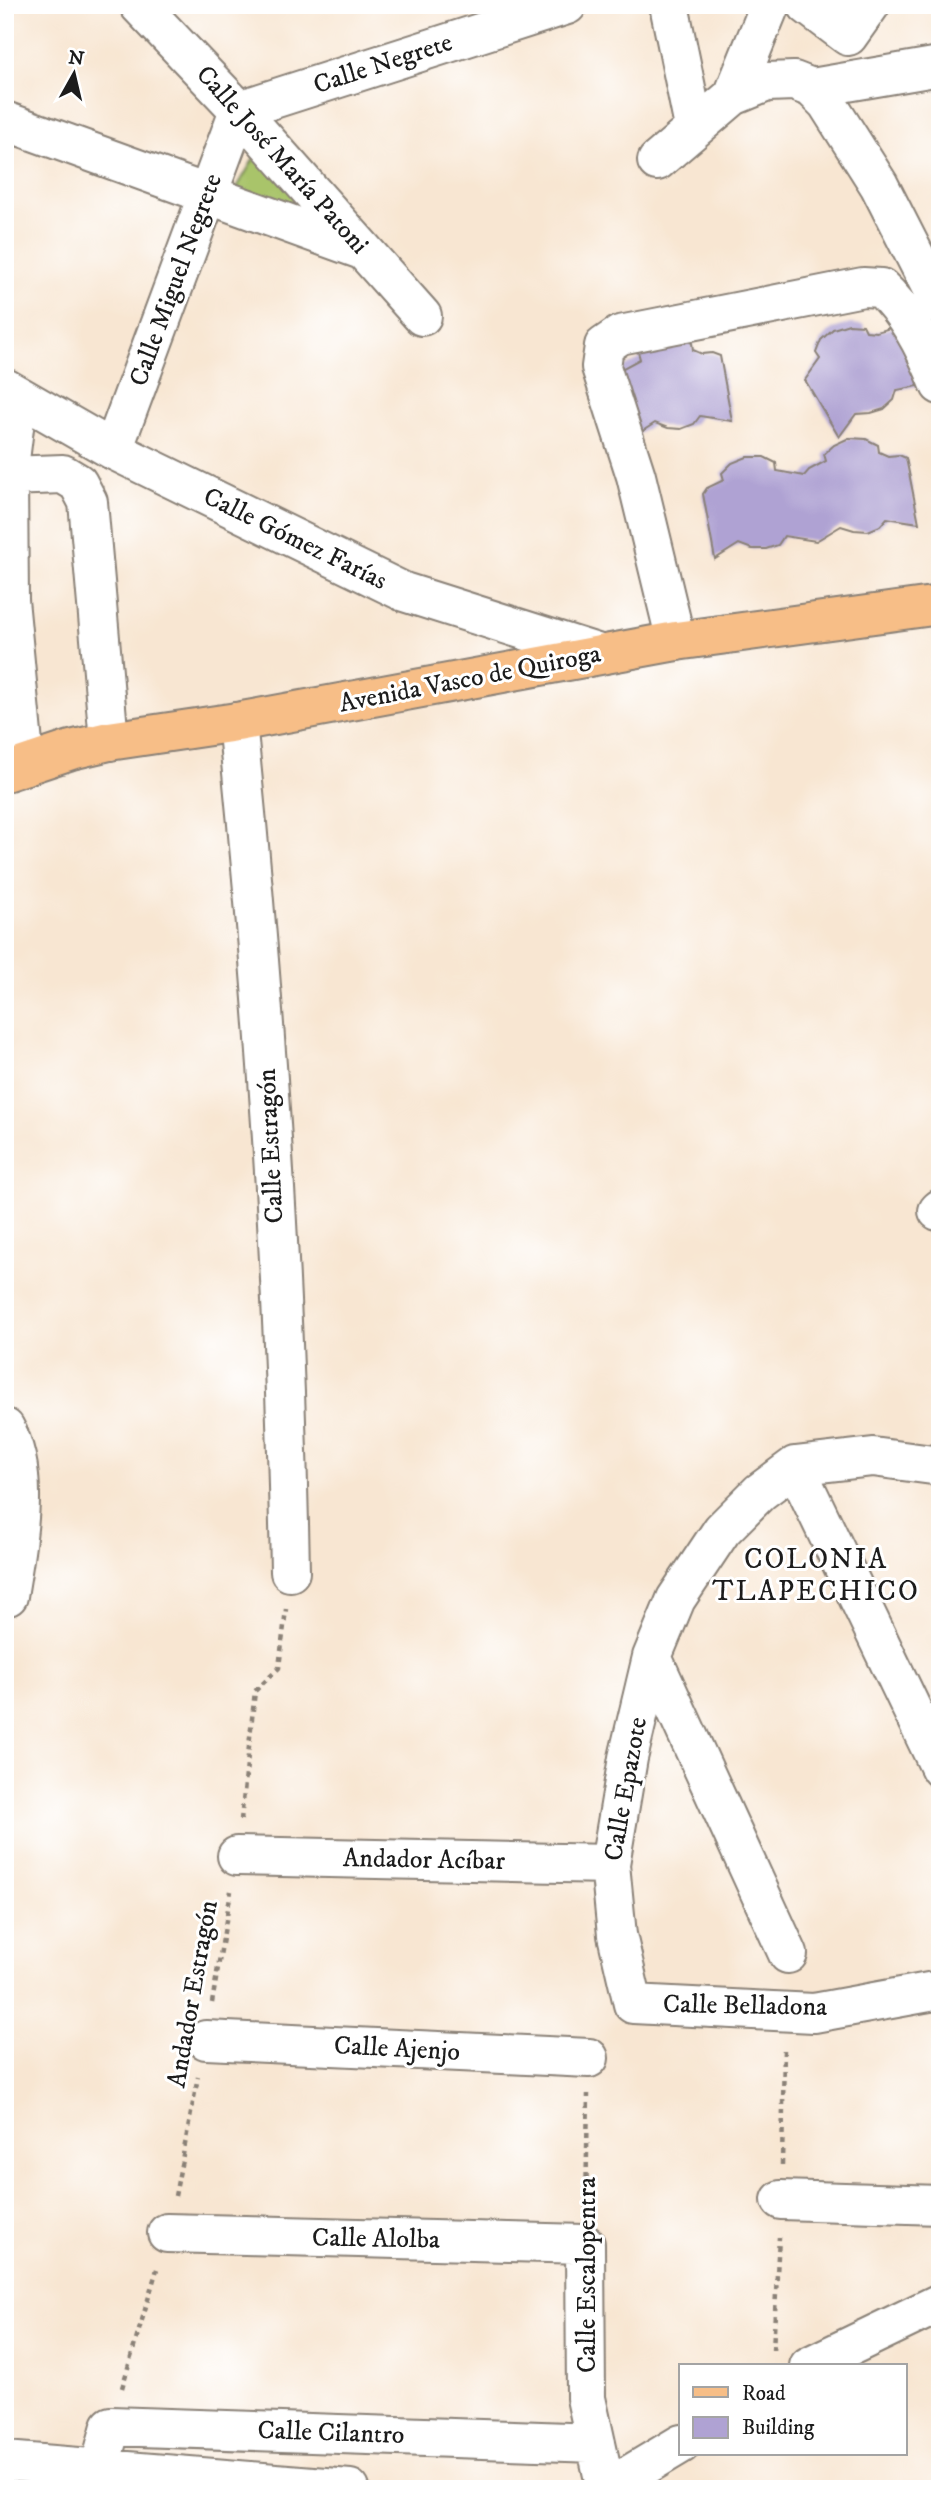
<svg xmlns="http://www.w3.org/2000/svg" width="945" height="2494" font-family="'IM FELL DW Pica',serif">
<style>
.green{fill:#a9c46b;stroke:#627044;stroke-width:2}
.building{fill:#afa2d3}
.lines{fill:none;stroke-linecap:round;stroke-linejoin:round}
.minor-casing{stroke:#8a8177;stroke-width:42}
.major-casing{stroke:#8a8177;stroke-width:42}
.path{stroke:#8a8177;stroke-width:4.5;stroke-dasharray:5 5;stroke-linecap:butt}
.minor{stroke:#fff;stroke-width:38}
.major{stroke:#f7be87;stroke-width:38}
.labels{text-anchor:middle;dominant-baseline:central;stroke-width:6;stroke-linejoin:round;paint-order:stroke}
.street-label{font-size:26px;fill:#1c1c1c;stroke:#fff}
.neighbourhood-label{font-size:28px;letter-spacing:2px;fill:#1c1c1c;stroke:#fff}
</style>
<rect width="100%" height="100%" fill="#fff"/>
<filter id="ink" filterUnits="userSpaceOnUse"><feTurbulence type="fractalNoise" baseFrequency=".0143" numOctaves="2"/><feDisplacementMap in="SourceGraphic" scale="14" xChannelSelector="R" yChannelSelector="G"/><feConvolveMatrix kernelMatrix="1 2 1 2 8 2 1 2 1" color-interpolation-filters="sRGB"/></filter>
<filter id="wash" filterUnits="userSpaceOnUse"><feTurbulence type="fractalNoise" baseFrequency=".00686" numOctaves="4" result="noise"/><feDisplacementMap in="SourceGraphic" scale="28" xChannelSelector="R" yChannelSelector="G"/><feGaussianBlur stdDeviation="1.57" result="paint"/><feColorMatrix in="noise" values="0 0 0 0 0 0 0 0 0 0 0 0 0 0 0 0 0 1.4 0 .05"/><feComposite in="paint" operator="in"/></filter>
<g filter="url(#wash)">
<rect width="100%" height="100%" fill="#f8e6d2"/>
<path class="green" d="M261,146L306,195L293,220L232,196Z"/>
<g id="blocks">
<path class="building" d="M849,324L863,325L866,331L876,332L894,327L928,384L897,390L894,400L884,409L871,413L856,414L839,437L805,380L820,359L816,353L821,340L833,329Z
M680,337L692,343L693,350L702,354L712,353L720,356L732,421L700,416L694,424L681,429L668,428L655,423L630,439L618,374L623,368L640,359L638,352L648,342Z
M849,438L866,439L878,445L879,452L888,456L899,455L906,458L919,523L887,518L880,526L868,531L854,530L841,526L816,541L784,536L778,545L766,549H752L739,544L715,559L703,494L707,488L724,480L722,473L732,463L747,457H764L776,463L777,471L804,476L809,470L826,461L824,454L834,445Z"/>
</g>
</g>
<g filter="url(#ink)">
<use href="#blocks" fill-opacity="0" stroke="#8a8177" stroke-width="2"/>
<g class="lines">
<defs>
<path id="minor" d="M139,5L239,110L422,316
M669,5L694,127
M807,5L848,36L870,5
M812,88L940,66
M733,96L770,5
M5,121L359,249
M657,161L733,96L767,82L794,81L812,88L827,103L879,185L940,305
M5,388L113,450L404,592L600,654
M113,450L239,110L567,5
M8,476L18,396
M676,641L636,476L601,367L604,346L620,335L863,287L881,288C908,313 927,351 940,385
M237,722C266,1004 285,1288 290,1572
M25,765L9,600L8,476L63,474L78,483L88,502L109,741
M938,1211L940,1209
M5,1428C32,1476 16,1544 8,1596
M795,1466L760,1492L722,1530L676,1599L652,1657L628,1758L610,1864L617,1935L633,2004L814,2013L940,1990
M795,1466L940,1768
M795,1466L873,1457L940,1466
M652,1657L788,1954
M237,1856L610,1864
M206,2040L589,2058
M781,2200L940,2205
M167,2233L585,2244L586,2398L606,2489
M809,2366L940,2303
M5,2461L350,2489
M99,2470L111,2426L596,2443
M606,2489L681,2444"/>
<path id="major" d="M5,772L71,750L109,741L237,722L676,641L940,605"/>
</defs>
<use href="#minor" class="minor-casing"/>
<use href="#major" class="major-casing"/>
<path class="path" d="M241,1820L255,1691L279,1668L286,1609
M212,2003L231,1891
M782,2165L784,2048
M175,2196L198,2077
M586,2208L588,2094
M773,2350L779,2237
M122,2388L157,2269"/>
<use href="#minor" class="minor"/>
<use href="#major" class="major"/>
</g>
</g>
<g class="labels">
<g class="street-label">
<text transform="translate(383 64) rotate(-18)">Calle Negrete</text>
<text transform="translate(282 160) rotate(48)">Calle José María Patoni</text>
<text transform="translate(176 280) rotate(-70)">Calle Miguel Negrete</text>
<text transform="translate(295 539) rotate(26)">Calle Gómez Farías</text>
<text transform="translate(470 679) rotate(-11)">Avenida Vasco de Quiroga</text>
<text transform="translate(271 1146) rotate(-93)">Calle Estragón</text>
<text transform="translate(626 1789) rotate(-80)">Calle Epazote</text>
<text transform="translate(424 1860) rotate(1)">Andador Acíbar</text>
<text transform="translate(193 1994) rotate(-80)">Andador Estragón</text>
<text transform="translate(745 2006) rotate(1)">Calle Belladona</text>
<text transform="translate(397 2049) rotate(3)">Calle Ajenjo</text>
<text transform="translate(376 2239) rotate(1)">Calle Alolba</text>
<text transform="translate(587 2275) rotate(-90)">Calle Escalopentra</text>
<text transform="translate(331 2433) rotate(2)">Calle Cilantro</text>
</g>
<g class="neighbourhood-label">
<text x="816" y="1559">COLONIA<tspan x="816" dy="32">TLAPECHICO</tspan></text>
</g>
</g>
<rect width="945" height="2494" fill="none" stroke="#fff" stroke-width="28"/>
<rect x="679" y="2364" width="228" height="91" fill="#ffffff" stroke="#a4a4a4" stroke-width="2"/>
<rect x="693" y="2387" width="35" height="10" fill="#f7be87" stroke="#a4a4a4" stroke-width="2"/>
<text x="742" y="2400" font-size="21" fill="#1c1c1c">Road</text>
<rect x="693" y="2417" width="35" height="21" fill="#afa2d3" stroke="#a4a4a4" stroke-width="2"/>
<text x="742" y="2434" font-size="21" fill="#1c1c1c">Building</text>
<g transform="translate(74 74) rotate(8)" stroke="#ffffff" stroke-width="5" paint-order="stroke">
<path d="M0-5L12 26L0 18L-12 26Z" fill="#1c1c1c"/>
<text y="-10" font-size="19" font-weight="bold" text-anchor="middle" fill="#1c1c1c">N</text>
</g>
</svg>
